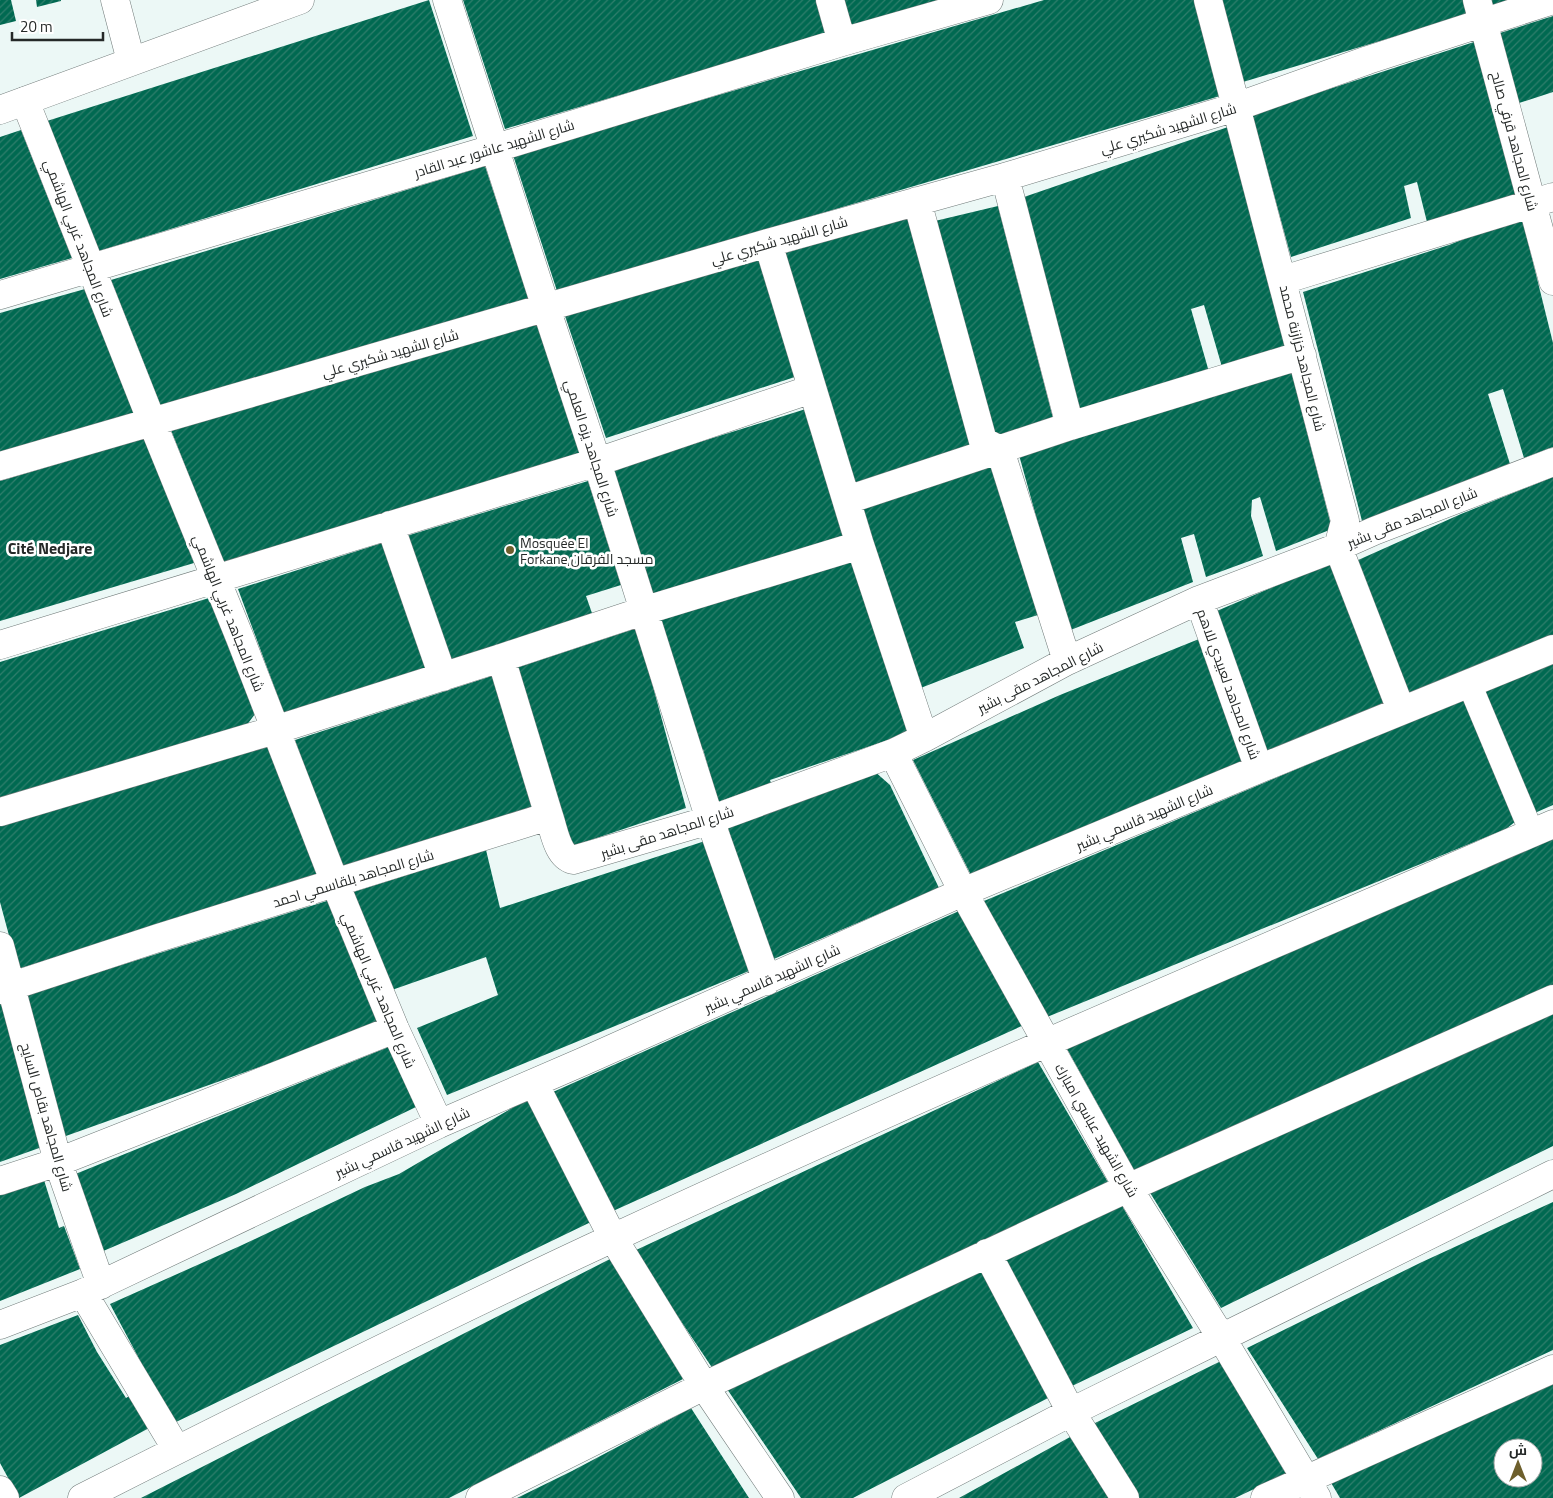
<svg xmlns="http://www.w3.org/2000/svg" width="1553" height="1498" font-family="'Titillium Web',Cairo,sans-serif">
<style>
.building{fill:url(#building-hatch);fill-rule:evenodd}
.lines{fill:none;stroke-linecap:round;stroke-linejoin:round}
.pedestrian-casing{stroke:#707a79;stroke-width:25}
.minor-casing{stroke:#707a79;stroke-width:29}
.tertiary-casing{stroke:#707a79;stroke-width:29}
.pedestrian{stroke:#fff;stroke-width:24}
.minor{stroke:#fff;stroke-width:28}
.tertiary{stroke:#fff;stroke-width:28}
.poi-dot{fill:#6d5f2c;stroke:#fff;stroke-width:2}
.labels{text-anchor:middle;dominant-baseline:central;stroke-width:5;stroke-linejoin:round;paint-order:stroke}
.street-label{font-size:14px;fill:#252928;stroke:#fff}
.poi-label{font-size:14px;fill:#252928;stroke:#fff;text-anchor:start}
.quarter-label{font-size:16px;font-weight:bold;fill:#252928;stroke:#fff}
</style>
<defs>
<pattern id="building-hatch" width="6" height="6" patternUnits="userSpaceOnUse" patternTransform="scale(1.25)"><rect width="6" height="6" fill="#006951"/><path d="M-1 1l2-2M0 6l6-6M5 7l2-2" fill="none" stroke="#307e6c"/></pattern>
</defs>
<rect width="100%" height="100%" fill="#ecf8f6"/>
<path class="building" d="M0,0H11L16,21L0,25Z
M36,0H61V1L37,7Z
M429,0L473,136L99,251L47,121Z
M463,0H819L828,34L505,129Z
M842,0H943L850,28Z
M1044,0H1195L1220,96L557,291L513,155Z
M1222,0H1463L1467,15L1243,82Z
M1491,0H1508L1493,6Z
M1553,16V92L1519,103L1500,33Z
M1474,42L1516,196L1428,226L1417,182L1404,186L1411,218L1291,257L1252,114Z
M1228,127L1285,347L1222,367L1204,305L1191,309L1209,372L1080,413L1024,197Z
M21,130L72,258L0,279V137Z
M485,166L529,300L162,409L111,280Z
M998,206L1054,422L995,441L935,221Z
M910,216L973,448L854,486L782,254Z
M1522,218L1553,343V447L1524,458L1503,389L1488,394L1510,464L1362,521L1303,292L1449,245L1492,228Z
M761,255L798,376L606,438L564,313Z
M85,289L135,415L0,454V313Z
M536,322L582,458L224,564L171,430Z
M1290,366L1332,529L1276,551L1260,497L1252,500L1251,516L1263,556L1206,577L1194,534L1181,538L1193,582L1068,631L1019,455Z
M809,408L848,534L651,597L613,469Z
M145,438L194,563L0,621V481Z
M995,462L1038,615L1015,622L1024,648L918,689L861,506Z
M1553,477V636L1408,694L1356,561L1461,514Z
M588,481L621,585L586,596L593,616L447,664L403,537Z
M382,543L434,671L285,716L238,589Z
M855,558L909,733L770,780L771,783L718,802L703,749L700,751L658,621Z
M1332,562L1388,703L1261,753L1212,613Z
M209,598L255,714L246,726L0,800V662Z
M637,628L686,808L570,847L513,669Z
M1204,637L1248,762L971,875L913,760L1060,695Z
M1553,662V805L1530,815L1478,692Z
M498,674L537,806L341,867L295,740Z
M1470,696L1521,817L1506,829L1047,1017L984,901Z
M267,744L320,874L18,969L0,902V824Z
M873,770L890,785L939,888L769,961L728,828Z
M1553,839V987L1135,1172L1066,1047Z
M705,841L749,971L447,1095L417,1028L498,995L486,957L389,991L347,894L486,850L500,908Z
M330,900L380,1024L63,1137L25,995Z
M959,911L1024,1025L613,1211L553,1092Z
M3,1002L42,1147L0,1162V1003Z
M1553,1012V1146L1221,1308L1149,1191Z
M391,1046L416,1107L236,1194L101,1252L73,1175Z
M1038,1062L1109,1184L713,1369L634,1251Z
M524,1101L534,1103L593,1221L176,1422L153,1385L110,1304L240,1246L365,1187L399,1174Z
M44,1180L59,1228L64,1226L80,1269L0,1301V1195Z
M1553,1202V1350L1318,1459L1247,1348L1422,1262Z
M1121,1204L1193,1328L1072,1386L1005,1258Z
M612,1258L683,1379L449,1498H141Z
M981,1270L1052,1396L853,1498H801L727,1389L853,1332Z
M78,1315L97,1352L126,1398L131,1395L151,1427L19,1498L0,1463V1345Z
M1221,1361L1286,1474L1235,1498H1138L1093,1424Z
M1553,1380V1498H1340L1330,1481ZM1503,1448H1533V1478H1503Z
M691,1408L749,1498H517L572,1471Z
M1070,1437L1110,1498H959Z"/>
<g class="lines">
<defs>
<path id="pedestrian" d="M1469,683L1532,833"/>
<path id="minor" d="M115,0L131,61
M447,0L546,308L597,462L710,820L767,981
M830,0L842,42
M1208,0L1345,521L1338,547L1401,710
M1477,0L1553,281
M25,101L152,422L240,638L335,883L395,1029L439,1124
M1005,177L1070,426
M917,201L983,441L1000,450L1067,661
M768,243L860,545L924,738
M1283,280L1553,197
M0,295L496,148L842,42L989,0
M0,466L768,243L1005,177L1236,107L1368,60L1553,0
M847,500L1070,426L1302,355
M390,525L443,677
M1199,600L1259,769
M0,645L597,462L812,389
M893,753L963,892L1128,1188L1221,1337L1317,1498
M0,812L275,730L501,658L643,611L860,545
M549,816C554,830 557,856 573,860L710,820L893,753L924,738L1067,661L1199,600L1338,547L1374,531L1553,462
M0,946L58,1162L101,1285
M0,990L158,938L549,816L501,658
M534,1083L613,1238L704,1386L780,1498
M0,1181L58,1162L395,1029
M987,1253L1071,1412L1125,1498
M83,1293L177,1450
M0,1325L83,1293L439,1124L582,1062L963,892L1259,769L1553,649
M0,1490L5,1498
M82,1498C258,1409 436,1320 615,1237C925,1093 1239,959 1553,824
M480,1498L704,1386L1128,1188L1553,999
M906,1498L1071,1412L1553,1174
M1265,1498L1553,1369"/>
<path id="tertiary" d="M0,110L300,0"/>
</defs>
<use href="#pedestrian" class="pedestrian-casing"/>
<use href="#minor" class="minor-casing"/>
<use href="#tertiary" class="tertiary-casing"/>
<use href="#pedestrian" class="pedestrian"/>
<use href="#minor" class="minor"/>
<use href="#tertiary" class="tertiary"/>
</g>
<circle class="poi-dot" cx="510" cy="550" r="5"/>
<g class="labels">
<g class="street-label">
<text transform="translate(1168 128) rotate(-17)">شارع الشهيد شكيري علي</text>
<text transform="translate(1515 141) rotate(75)">شارع المجاهد قرفي صالح</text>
<text transform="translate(494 148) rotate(-17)">شارع الشهيد عاشور عبد القادر</text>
<text transform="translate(79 238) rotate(69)">شارع المجاهد غربي الهاشمي</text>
<text transform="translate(779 240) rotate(-16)">شارع الشهيد شكيري علي</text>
<text transform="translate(390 353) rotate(-16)">شارع الشهيد شكيري علي</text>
<text transform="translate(1303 358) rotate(76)">شارع المجاهد خزازنة محمد</text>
<text transform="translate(592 448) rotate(72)">شارع المجاهد يزه العلمي</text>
<text transform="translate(1412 517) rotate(-22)">شارع المجاهد مقى بشير</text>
<text transform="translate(229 613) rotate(68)">شارع المجاهد غربي الهاشمي</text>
<text transform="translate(1040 677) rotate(-27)">شارع المجاهد مقى بشير</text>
<text transform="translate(1229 684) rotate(70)">شارع المجاهد لعبيدي للاهم</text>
<text transform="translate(1144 817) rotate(-23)">شارع الشهيد قاسمي بشير</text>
<text transform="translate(667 832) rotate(-18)">شارع المجاهد مقى بشير</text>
<text transform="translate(353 878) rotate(-17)">شارع المجاهد بلقاسمي احمد</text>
<text transform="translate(772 978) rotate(-24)">شارع الشهيد قاسمي بشير</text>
<text transform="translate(379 990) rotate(67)">شارع المجاهد غربي الهاشمي</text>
<text transform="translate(47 1117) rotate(74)">شارع المجاهد بقاص السايح</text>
<text transform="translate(1097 1130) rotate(60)">شارع الشهيد عباسي امبارك</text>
<text transform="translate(402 1142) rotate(-25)">شارع الشهيد قاسمي بشير</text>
</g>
<g class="poi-label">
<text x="520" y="542">Mosquée El<tspan x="520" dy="16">Forkane,مسجد الفرقان</tspan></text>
</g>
<g class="quarter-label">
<text x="50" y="548">Cité Nedjare</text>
</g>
</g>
<g transform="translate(1518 1463)"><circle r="24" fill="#ffffff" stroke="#a8a9a9"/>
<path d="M0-4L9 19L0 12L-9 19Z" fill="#6d5f2c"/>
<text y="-8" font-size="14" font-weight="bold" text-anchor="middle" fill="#252928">ش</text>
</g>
<path d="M12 32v8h91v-8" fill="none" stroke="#252928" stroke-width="2.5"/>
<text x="20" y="32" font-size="15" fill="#252928" stroke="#ffffff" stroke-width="4" paint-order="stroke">20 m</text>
</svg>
